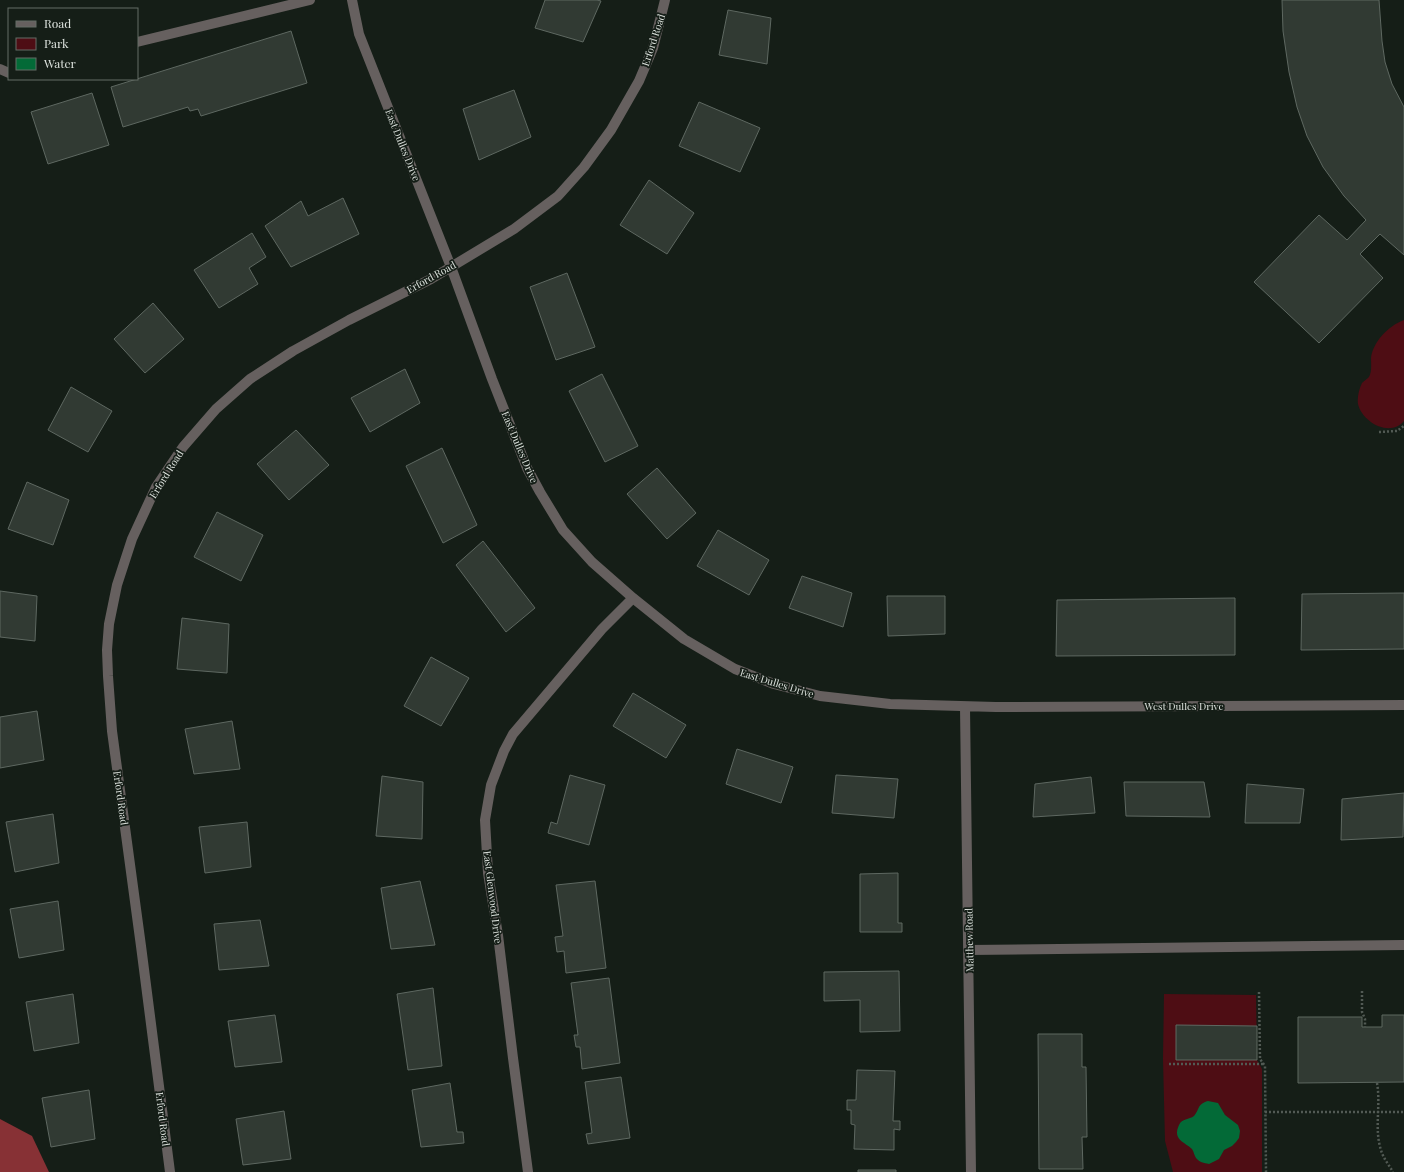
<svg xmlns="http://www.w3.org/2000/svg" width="1404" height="1172" font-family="'Playfair Display',serif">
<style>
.green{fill:#4e0d14}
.forest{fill:#873135}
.water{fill:#036a37}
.building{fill:#313a33;stroke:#5e6861}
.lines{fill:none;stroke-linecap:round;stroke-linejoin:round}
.path{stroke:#525a54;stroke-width:2.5;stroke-dasharray:2 2;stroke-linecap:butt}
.service{stroke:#66605f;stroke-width:10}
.minor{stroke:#66605f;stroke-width:10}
.labels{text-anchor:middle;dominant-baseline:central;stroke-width:3.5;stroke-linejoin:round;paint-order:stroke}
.street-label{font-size:10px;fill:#dce2dd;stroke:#151e17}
</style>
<rect width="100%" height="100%" fill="#151e17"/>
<path class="green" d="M1404,320V421C1390,438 1362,422 1358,404C1357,398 1359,389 1362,383C1364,381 1367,379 1369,377C1372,372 1371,364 1371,358C1373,342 1388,326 1404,320Z
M1164,994L1256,995L1257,1060L1262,1069V1172H1173L1165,1141L1163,1059Z"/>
<path class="forest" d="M0,1119L32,1136L49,1172H0Z"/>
<path class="water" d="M1208,1101L1218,1103L1225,1115L1238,1125L1240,1131L1239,1138L1236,1142L1232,1146L1224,1150L1219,1159L1209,1164C1204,1163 1199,1162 1196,1158C1194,1155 1194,1152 1192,1149C1185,1142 1172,1140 1179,1125C1182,1118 1189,1120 1194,1116C1200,1109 1197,1104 1208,1101Z"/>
<path class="building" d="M545,0H597L601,1L583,42L535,28Z
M1282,0H1379L1382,41L1385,62L1392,84L1404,107V255L1380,234L1360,254L1383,278L1319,343L1254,282L1319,215L1347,240L1366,220L1344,196L1323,167L1307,136L1297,107L1289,72L1283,31Z
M728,10L771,18L767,64L719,55Z
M291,31L307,83L201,116L198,109L190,111L188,107L123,127L111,87Z
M514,90L531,137L479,160L463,109Z
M92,93L109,145L48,164L31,112Z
M699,102L760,128L740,172L679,146Z
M649,180L694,213L667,254L620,225Z
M343,198L359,234L291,267L265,226L301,201L308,216Z
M252,233L266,257L249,268L258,284L219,308L194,270Z
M567,273L595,347L556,360L530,287Z
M153,303L184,339L145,373L114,339Z
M405,369L420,403L370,432L351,398Z
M602,374L638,446L605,462L569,391Z
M71,387L112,411L88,452L48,430Z
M296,430L329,465L289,500L257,464Z
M442,448L477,525L443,543L406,466Z
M657,468L696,513L667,539L627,494Z
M27,482L69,500L53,545L8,529Z
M217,512L263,535L241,581L194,557Z
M718,530L769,560L749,595L697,566Z
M483,541L535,608L506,632L456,565Z
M802,576L852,593L843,627L789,608Z
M0,591L37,596L35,641L0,637Z
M1404,593V649L1301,650L1302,594Z
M887,596H945V634L888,636Z
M1235,598V655L1056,656L1057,600Z
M182,618L229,624L227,673L177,669Z
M431,657L469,678L441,726L404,706Z
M633,693L686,725L666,758L613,726Z
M37,711L44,760L0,768V717Z
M232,721L240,769L194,774L185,729Z
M737,749L793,767L781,803L726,784Z
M570,775L605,785L589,845L548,833L551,822L557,824Z
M836,775L898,779L894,818L832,813Z
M382,776L423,782L422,839L376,836Z
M1091,777L1095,813L1033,817L1035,784Z
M1124,782H1204L1210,817L1126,816Z
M1247,784L1304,789L1300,823H1245Z
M1404,793L1403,837L1341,840L1342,799Z
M53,814L59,863L15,872L6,822Z
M247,822L251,867L205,873L199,827Z
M898,873V923H902V932H860V874Z
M420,881L435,945L391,949L381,888Z
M595,881L606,968L566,973L564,951L557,952L555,937L563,936L556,885Z
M58,901L64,950L19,958L10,909Z
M260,920L269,966L219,970L214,924Z
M899,971L900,1031L860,1032V1000L824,1001V972Z
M609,978L620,1063L582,1069L580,1047H576L574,1035H578L571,983Z
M433,988L442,1066L408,1070L397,994Z
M73,994L79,1043L34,1051L26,1002Z
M275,1015L282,1062L235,1067L228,1021Z
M1382,1015H1404V1082L1298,1083V1017H1362V1027H1382Z
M1176,1025L1257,1026V1060H1176Z
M1038,1034H1082V1067H1086L1087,1137H1082L1083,1169H1039Z
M857,1070L895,1071L893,1121H900V1130L894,1129V1150L854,1149L855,1125L851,1124V1110H847V1100H856Z
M621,1077L630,1138L588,1144L586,1134L592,1133L585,1082Z
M450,1083L457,1132H463L464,1143L421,1147L412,1090Z
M89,1090L95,1139L51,1147L42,1098Z
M284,1111L291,1159L243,1165L236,1119Z
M858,1170H896V1172H858Z"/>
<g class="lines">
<path class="path" d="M1379,432L1397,431L1404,426
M1362,991V1012L1365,1019V1027
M1259,992L1260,1059L1265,1066L1266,1172
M1169,1064H1264
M1377,1083C1381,1105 1374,1129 1381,1150C1383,1158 1389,1165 1393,1172
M1265,1112H1404"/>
<path class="service" d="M137,42L310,0
M0,69L9,73
M969,950L1404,945"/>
<path class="minor" d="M352,0L359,34L451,267L492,379L527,468L540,492L563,530L592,562L633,598L684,639L735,669L774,684L820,696L890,704L996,707L1404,705
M965,707L971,1172
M170,1172L141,946L112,731L108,676L107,650L109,624L117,585L132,539L156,487L183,447L216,409L250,379L293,351L349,320L431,279L514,229L558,196L584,167L611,130L639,81L653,48L665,0
M528,1172L513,1058L498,935L488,873L485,820L491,785L504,751L513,734L602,629L633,598"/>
</g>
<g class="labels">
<g class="street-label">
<text transform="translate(653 40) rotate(-72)">Erford Road</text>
<text transform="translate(403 145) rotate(68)">East Dulles Drive</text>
<text transform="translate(431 277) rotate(-29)">Erford Road</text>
<text transform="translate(520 447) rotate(67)">East Dulles Drive</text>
<text transform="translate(166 474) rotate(-58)">Erford Road</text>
<text transform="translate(777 683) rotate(17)">East Dulles Drive</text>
<text x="1184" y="706">West Dulles Drive</text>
<text transform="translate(121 798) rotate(82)">Erford Road</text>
<text transform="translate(493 897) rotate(83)">East Glenwood Drive</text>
<text transform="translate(969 940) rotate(-91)">Matthew Road</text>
<text transform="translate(163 1119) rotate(83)">Erford Road</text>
</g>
</g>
<rect x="8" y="8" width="130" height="72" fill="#151e17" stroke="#656c66"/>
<rect x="16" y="21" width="20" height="6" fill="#66605f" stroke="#656c66"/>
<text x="44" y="28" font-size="12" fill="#dce2dd">Road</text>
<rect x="16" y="38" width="20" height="12" fill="#4e0d14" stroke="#656c66"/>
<text x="44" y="48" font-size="12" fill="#dce2dd">Park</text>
<rect x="16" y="58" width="20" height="12" fill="#036a37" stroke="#656c66"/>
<text x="44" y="68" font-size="12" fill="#dce2dd">Water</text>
</svg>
